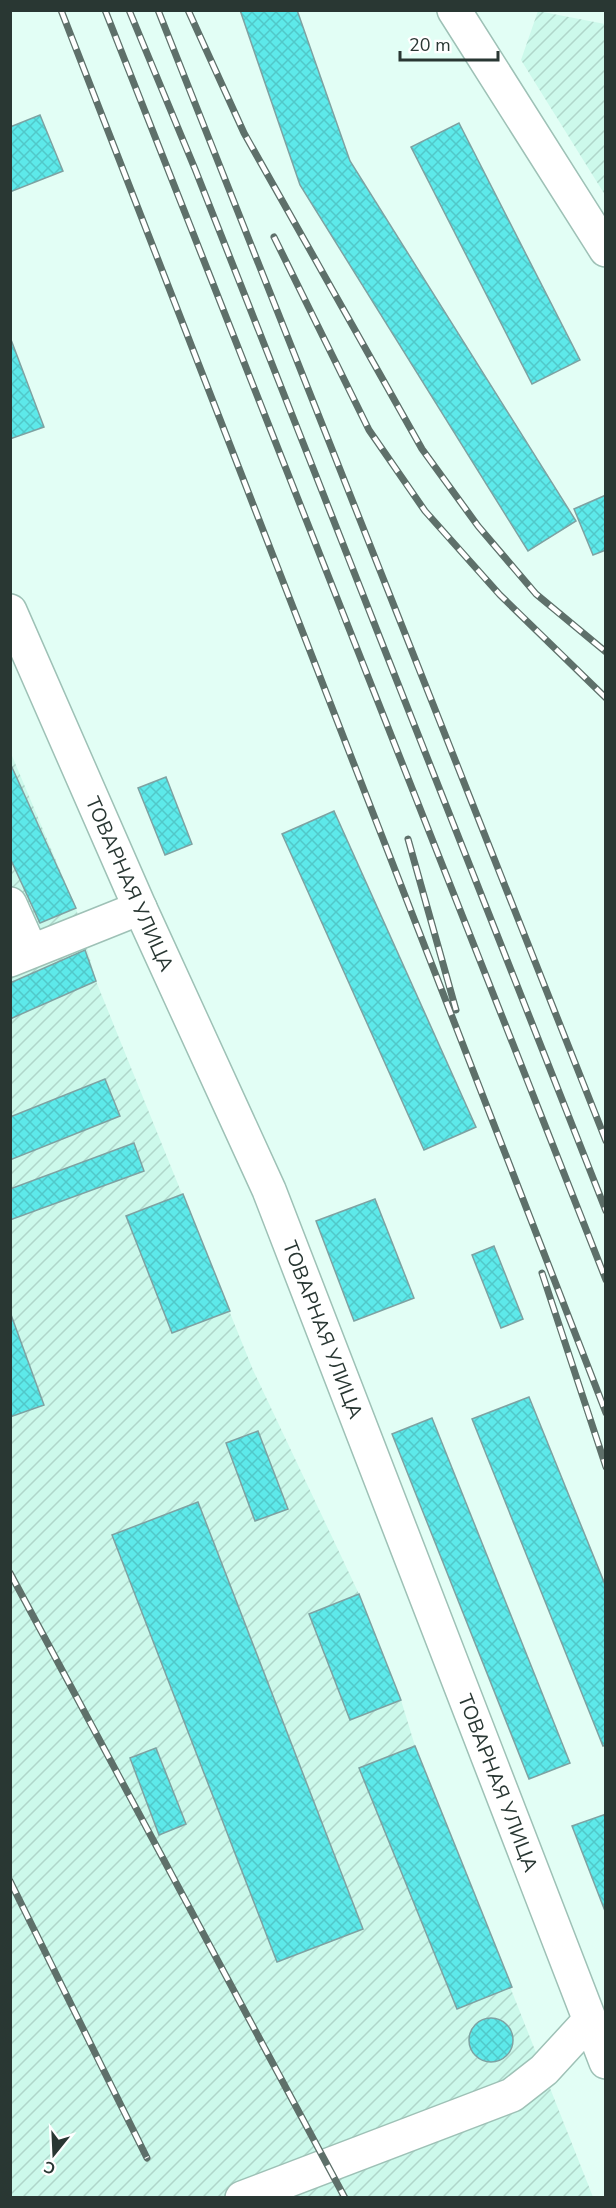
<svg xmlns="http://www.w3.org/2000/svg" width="616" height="2208" font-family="'Nunito Sans',sans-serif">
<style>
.industrial{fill:url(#industrial-furrows)}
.building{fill:url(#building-cross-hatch);stroke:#7ea2a2;stroke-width:1.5}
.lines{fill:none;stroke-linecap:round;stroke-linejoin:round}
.minor-casing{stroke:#9ec1b6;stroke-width:36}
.minor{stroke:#fff;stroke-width:33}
.rail-casing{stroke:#5e706a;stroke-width:7}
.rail{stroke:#fff;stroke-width:4.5;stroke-dasharray:14;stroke-linecap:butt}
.labels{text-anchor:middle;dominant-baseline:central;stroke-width:5;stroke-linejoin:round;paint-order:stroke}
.street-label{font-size:20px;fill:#293733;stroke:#fff}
</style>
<defs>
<pattern id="industrial-furrows" width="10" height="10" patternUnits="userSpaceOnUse" patternTransform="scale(1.5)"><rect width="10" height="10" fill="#ccf9eb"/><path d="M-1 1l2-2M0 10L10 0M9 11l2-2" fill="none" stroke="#afd6ca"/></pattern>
<pattern id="building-cross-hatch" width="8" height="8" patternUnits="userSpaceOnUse" patternTransform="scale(1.5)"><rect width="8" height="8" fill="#5de9ea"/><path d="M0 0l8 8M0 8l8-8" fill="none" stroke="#51c8c9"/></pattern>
</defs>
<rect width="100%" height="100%" fill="#e2fef5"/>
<path class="industrial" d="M538,11L605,24V195L521,60Z
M10,751L76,908L96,981L253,1370L359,1594L401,1700L415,1746L593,2197H11Z"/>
<path class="building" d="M240,10H297L350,161L576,521L528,551L300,185Z
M40,115L63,171L10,192V127Z
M459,123L580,360L532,384L411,147Z
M10,337L44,427L10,439Z
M606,495V550L593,555L574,509Z
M10,763L76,908L40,923L10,858Z
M166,777L192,844L165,855L138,788Z
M334,811L476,1127L424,1150L282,834Z
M85,950L96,981L10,1019V983Z
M105,1079L120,1116L10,1160V1117Z
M134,1143L144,1171L10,1220V1189Z
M183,1194L230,1311L172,1333L126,1216Z
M375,1199L414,1298L354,1321L316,1221Z
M494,1246L523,1319L501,1328L472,1255Z
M10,1312L44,1405L10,1417Z
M529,1397L606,1587V1745L603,1746L472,1419Z
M432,1418L570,1763L529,1779L392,1434Z
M258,1431L288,1509L255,1521L226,1443Z
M198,1502L363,1929L277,1962L112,1535Z
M359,1594L401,1700L350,1720L309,1614Z
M415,1746L512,1987L457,2009L359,1768Z
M156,1748L186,1824L159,1835L130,1758Z
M606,1814V1911H605L572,1826Z
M469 2040a22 22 0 1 1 44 0a22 22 0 1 1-44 0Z"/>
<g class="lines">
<defs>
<g id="minor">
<path d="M454,10L606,250"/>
<path id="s1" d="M10,611L140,908L269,1190L606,2062"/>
<path d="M10,904L31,951"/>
<path d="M10,960L140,908"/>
<path d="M242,2198L512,2095L544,2070L589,2021"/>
</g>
</defs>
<use href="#minor" class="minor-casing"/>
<use href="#minor" class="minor"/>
<defs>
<path id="rail" d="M61,10L606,1413
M105,10L606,1280
M129,10L195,169L606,1211
M158,10L606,1141
M188,10L244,133L422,449L478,526L536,594L606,652
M274,237L369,430L425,511L500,595L606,698
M408,839L456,1010
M542,1273L606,1467
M10,1573L345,2198
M10,1881L147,2158"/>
</defs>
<use href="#rail" class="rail-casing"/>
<use href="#rail" class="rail"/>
</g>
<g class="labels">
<g class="street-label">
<text stroke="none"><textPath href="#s1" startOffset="298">ТОВАРНАЯ УЛИЦА</textPath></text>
<text stroke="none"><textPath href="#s1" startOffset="784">ТОВАРНАЯ УЛИЦА</textPath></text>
<text stroke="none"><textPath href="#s1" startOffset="1270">ТОВАРНАЯ УЛИЦА</textPath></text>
</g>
</g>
<rect width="616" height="2208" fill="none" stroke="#293733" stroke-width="24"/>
<g transform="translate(54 2154) rotate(198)" stroke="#ffffff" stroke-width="4.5" paint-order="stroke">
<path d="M0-4.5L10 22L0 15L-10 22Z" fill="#293733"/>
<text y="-9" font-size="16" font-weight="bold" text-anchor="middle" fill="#293733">С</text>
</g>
<path d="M400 51v9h98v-9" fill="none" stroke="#293733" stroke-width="3"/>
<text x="409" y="51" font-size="18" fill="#293733" stroke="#ffffff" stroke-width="4.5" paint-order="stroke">20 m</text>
</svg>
